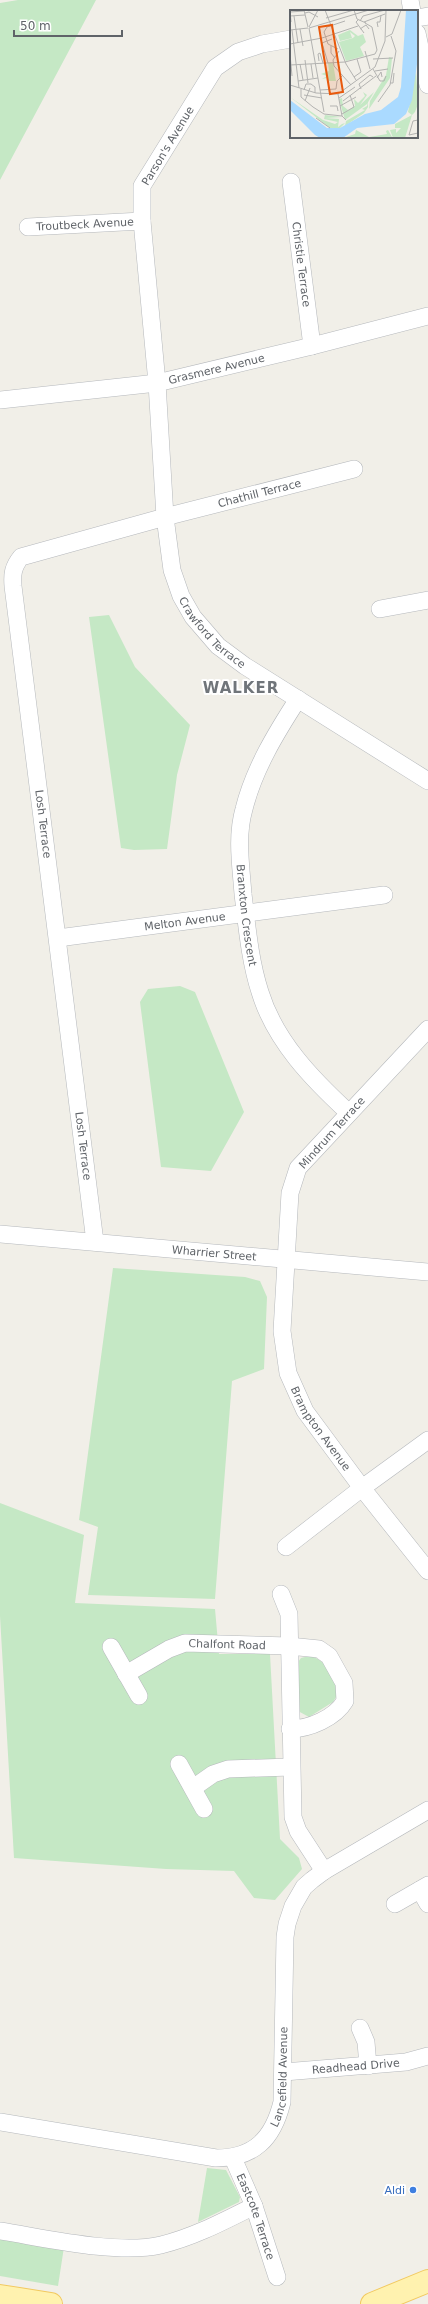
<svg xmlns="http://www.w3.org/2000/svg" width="428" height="2304" font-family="'DejaVu Sans',sans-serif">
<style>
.green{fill:#c5e8c5}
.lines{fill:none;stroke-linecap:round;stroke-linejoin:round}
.minor-casing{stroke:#b5b8bc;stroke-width:18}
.major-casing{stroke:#f2c960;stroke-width:24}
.minor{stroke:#fff;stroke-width:17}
.major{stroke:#fff2af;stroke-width:22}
.shop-dot{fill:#3f7fe0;stroke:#fff;stroke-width:1.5}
.labels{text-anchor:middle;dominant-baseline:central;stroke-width:4;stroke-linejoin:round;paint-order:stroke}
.street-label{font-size:11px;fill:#5f6368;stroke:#fff}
.shop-label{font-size:11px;fill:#366cbe;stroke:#fff;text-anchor:end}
.district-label{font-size:15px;font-weight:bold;letter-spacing:1px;fill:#70757a;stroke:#fff}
.inset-road{fill:none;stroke:#b3b3b1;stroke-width:1}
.view{fill:#e8590c;fill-opacity:0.15;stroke:#e8590c;stroke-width:2}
.inset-edge{fill:none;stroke:#5f6368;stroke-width:2}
</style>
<rect width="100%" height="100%" fill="#f1efe8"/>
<path class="green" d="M18,0H96L0,180V3Z
M109,615L135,667L190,725L177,775L167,849L134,850L121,848L89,617Z
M180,986L195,992L244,1112L211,1171L161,1167L140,1002L148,989Z
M113,1268L245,1277L260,1281L267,1297L264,1369L232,1381L215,1599L88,1595L98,1527L79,1520Z
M0,1503L84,1535L75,1603L215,1609L219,1654H270L280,1839L299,1858L302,1869L275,1900L254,1898L234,1871L166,1869L14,1858L0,1616Z
M309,1656C327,1659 335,1677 338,1694L333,1702L309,1717L298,1711V1662L301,1658Z
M207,2168L226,2170L240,2197L239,2202L198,2222Z
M0,2237L64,2247L58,2286L0,2276Z"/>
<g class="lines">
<defs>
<g id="minor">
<path d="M410,0L412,11"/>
<path d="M417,18L428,16"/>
<path d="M417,33L428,85"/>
<path id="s1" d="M291,39L262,44L238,52L215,68L142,186V221L157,383L165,517L172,570L181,596L193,617L218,646L245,666L428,781"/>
<path id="s2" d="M291,182L312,346"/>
<path id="s3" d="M28,227L142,221"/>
<path id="s4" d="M0,400L157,383L312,346L428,316"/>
<path d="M380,609L428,600"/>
<path id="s5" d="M298,699C276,733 254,769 244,809C236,837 241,866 243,894C247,927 250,961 260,992C275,1041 312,1079 349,1113"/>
<path id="s6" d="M58,938L384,895"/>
<path id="s7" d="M428,1029L298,1168L290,1193L282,1331L288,1373L305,1411L362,1488L428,1571"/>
<path id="s8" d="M0,1234L428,1272"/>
<path id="s9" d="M95,1242L13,586C12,574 13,567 21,557L165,517L354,469"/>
<path d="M286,1547L362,1488L428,1440"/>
<path d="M281,1594L289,1614L293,1817L298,1831L324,1871"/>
<path d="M111,1647L139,1696"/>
<path id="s10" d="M126,1674L169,1649L185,1643L289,1646L319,1649L329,1656L344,1683L345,1701C335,1718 309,1729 290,1729"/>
<path d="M179,1764L204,1809"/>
<path d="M193,1788L213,1774L228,1769L291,1767"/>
<path d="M420,1890L428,1904"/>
<path d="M395,1904L428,1885"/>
<path d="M360,2028L366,2042L368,2066"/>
<path id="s11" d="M284,2072L406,2062L428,2056"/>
<path id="s12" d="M0,2122L216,2158C254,2158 273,2139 282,2102L285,1937L287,1924L293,1906L304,1887L312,1880L324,1871L428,1810"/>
<path id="s13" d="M233,2158L254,2206L277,2277"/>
<path d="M0,2231C45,2238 117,2255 161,2245C194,2237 224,2221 254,2206"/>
</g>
<path id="major" d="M0,2296L51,2304
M372,2304L428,2281"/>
</defs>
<use href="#minor" class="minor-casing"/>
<use href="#major" class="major-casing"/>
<use href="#minor" class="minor"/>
<use href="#major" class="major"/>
</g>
<circle class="shop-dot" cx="413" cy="2190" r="4"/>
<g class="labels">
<g class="street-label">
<text transform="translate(168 146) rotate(-59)">Parson's Avenue</text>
<text stroke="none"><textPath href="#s3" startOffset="57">Troutbeck Avenue</textPath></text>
<text stroke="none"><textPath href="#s2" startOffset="83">Christie Terrace</textPath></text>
<text stroke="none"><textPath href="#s4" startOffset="219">Grasmere Avenue</textPath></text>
<text stroke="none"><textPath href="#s9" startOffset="939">Chathill Terrace</textPath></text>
<text stroke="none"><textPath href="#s1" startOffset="683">Crawford Terrace</textPath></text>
<text transform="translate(43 824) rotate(83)">Losh Terrace</text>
<text stroke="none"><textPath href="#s5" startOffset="230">Branxton Crescent</textPath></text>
<text stroke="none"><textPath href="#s6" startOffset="128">Melton Avenue</textPath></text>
<text transform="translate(332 1133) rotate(-48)">Mindrum Terrace</text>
<text transform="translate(83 1146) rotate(83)">Losh Terrace</text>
<text stroke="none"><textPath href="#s8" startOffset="215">Wharrier Street</textPath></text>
<text stroke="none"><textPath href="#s7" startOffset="462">Brampton Avenue</textPath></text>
<text stroke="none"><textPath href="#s10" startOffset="109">Chalfont Road</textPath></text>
<text stroke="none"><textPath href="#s11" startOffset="72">Readhead Drive</textPath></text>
<text stroke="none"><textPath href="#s12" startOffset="339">Lancefield Avenue</textPath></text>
<text stroke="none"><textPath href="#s13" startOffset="63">Eastcote Terrace</textPath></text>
</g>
<g class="shop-label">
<text x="405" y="2190">Aldi</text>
</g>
<g class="district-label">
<text x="241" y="688">WALKER</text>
</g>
</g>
<g transform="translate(290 10)">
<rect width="128" height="128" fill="#f1efe8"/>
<path d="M60,20L68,26L73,24L76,32L70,37L74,46L56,51L49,32L63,28L65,26L60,22L62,28L50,31L48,25ZM99,47L102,48L100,68L79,99L80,91L96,65ZM38,53H43L46,71H38L37,68L32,69L37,66L31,64L39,61ZM126,61L128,94L125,102L122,105L115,128H103L100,120L106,119V123L111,118H105V114L122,105L118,102ZM73,82L77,85L70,95L84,82L77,94L55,110L49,89L52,88L53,96L58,100L65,96L64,89L68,93L75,86ZM0,87L33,110L45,114L48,112L34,109L35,105L52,107L35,108L49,109L48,117L52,114L55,113L50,118H40ZM78,92V97L74,103L55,116L56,111L75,100L72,99L77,96ZM66,120L79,127L97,124L96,121L98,120L102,127L53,128L65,124Z" fill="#c5e8c5"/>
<path d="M116,0H128V26L127,54L122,90L116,104L104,114L67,118L53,128H30L25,125L0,100V90L37,118H50L75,104L91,100L108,87L111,77Z" fill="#aadaff"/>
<path class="inset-road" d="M0,0L1,12M14,0L18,17M35,0L56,54L66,70M64,0L67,9L76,13M0,2L14,1M15,3L19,2L28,7M0,6L15,5M4,6L8,33M36,8L64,0M68,10L66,12L74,23M70,11L73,6L95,0M74,12L95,4M19,17L28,0M88,17L87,12H90L91,5M19,18L34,102M19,18L79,0M10,19L13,36M70,19L76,15L79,19M0,20L18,18M2,20L9,78M96,27L102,24L111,0M0,34L32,28L68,16M41,36V43L45,48M48,39L38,34L34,22L37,17L55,11M49,41L43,50L44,56L61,75M75,41L80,59M0,44L2,66M83,49L103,48M15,50L18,73M29,51L28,44L30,43L33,53M38,53L32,33L42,29M10,54L13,70M21,54L23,68M0,55L55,52L85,44L87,40L82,17L75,13M83,59L90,71H94L96,66M85,61L98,59M64,67L71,62L67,49M87,68L91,62L92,67M8,71L28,68M100,73H103L104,63M0,75L26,83L48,84L85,57L95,31L96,0M11,79V87L23,97L34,104L52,106M71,79L69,74L80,65L83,67M14,80L16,74H21L25,77V83M30,80L46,79L47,71L53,65M48,84L52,106L56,110M14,85L32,88M49,88L65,77M15,91L20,78M53,91L86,66M88,92L100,75L106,41L101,26M40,96H47L48,101M50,96L66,87M52,104L64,97L60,85M26,108L40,118M128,110L123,111L119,125L128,123"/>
<path class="view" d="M42,15L53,82L40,84L29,17Z"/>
<rect width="128" height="128" class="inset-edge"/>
</g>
<path d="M14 30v6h108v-6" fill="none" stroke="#5f6368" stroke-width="2"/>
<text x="20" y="30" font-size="12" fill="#5f6368" stroke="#ffffff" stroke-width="3" paint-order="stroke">50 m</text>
</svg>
